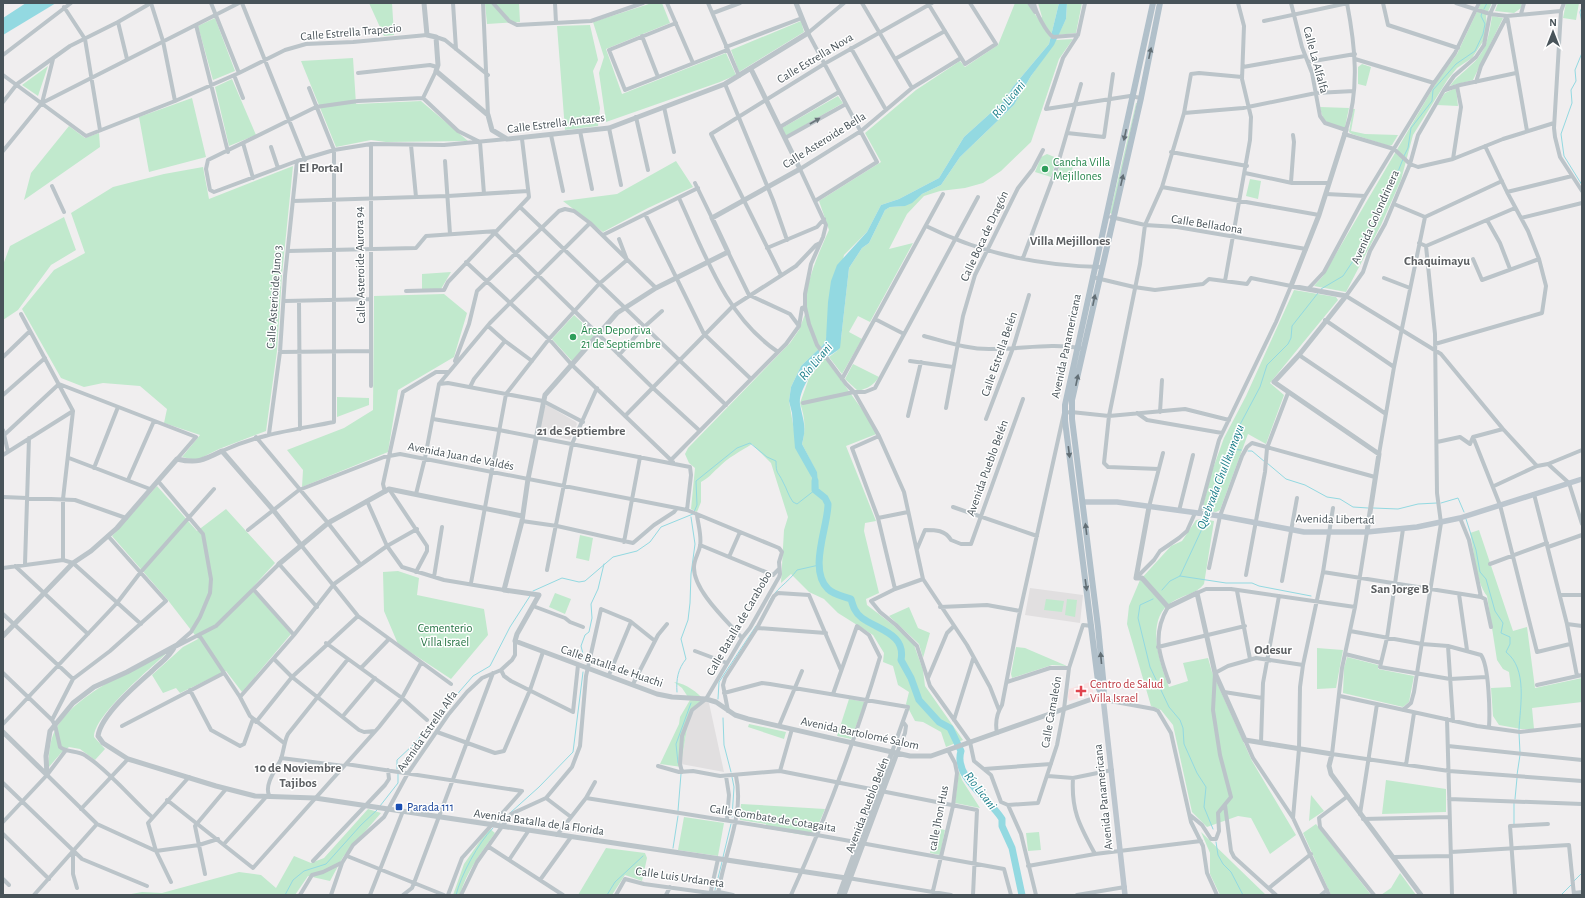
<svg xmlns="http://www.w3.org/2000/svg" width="1585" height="898" font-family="'Alegreya Sans',sans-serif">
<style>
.education{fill:#e1dfe0}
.medical{fill:#f8e1e2}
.green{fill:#c1e9cd}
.water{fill:#93d9e1}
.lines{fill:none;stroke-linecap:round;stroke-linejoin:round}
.stream{stroke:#93d9e1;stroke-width:1}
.river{stroke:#93d9e1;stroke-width:7}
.minor{stroke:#bbc4c9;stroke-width:4}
.tertiary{stroke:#bbc4c9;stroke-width:5}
.secondary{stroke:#bcc6ce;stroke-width:5.5}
.primary{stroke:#b1c0ca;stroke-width:6}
.oneway{fill:#626e75}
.oneway2{fill:#6a757b}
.leisure-dot{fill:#2e9e5b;stroke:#fff;stroke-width:1.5}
.health-dot{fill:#e0444e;stroke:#fff;stroke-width:1.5}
.transit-dot{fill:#1a4fb4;stroke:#fff;stroke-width:1.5}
.labels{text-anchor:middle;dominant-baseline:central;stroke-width:3;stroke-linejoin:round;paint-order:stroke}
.street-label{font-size:12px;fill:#485359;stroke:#fff}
.leisure-label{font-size:12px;fill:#27864d;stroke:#fff;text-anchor:start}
.park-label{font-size:12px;fill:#227241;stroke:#fff}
.health-label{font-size:12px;fill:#be3a42;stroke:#fff;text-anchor:start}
.transit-label{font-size:12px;fill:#164399;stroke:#fff;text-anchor:start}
.water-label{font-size:13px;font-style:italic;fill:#1c7f8a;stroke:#fff}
.neighbourhood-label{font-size:13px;font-weight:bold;fill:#5c5f62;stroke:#fff}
</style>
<rect width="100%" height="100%" fill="#f0eeef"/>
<path class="education" d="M547,405L576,422L577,424L570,440L539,432L545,406Z
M1030,588L1083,595L1080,623L1025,615Z
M705,701L709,703L724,772L681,764L690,711Z"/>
<path class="medical" d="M1093,681V694L1069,701L1068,697L1069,689Z"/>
<path class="green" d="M369,3H392L394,35L384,36Z
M485,3H519L520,22L487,24Z
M652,3H662L670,23L606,49L622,94L726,53L736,75L720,82L606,122L599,73L604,57L593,22Z
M1015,3H1027L1039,20L1042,17L1038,3H1059L1049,44L1012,88L1005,100L964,137L939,178L899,199L881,205L867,232L844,255L826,339L823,345L801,366L791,387L789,401L794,430L812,478V488L817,473L802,444C806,430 805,417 800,403L809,378L825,358L879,433L846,446L876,521L865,523L864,531L879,593L866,599L867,605L893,625L914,645L923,670L925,686L963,740L946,747L941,732L923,722L915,721L906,704L909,692L898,685L893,666L883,662L884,653L873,635L838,613L824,599L809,592L791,574L781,583L784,530L788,517L771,463L752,444C741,451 727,458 718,468C711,474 710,477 701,482V502L697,512L691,509L695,468L689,463L685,454L688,448L790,343L799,330L807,309C801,291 821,248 829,230L819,201L881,162L865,133L916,90L960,61L965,67L998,45Z
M1067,3H1082L1076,33L1058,35L1066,19Z
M1481,3H1492L1486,16L1487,26L1484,40L1472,58L1457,68L1448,79L1413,135L1401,180L1381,225L1346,292L1314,286L1323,276L1436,83L1457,54Z
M1498,3H1522L1521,8L1514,13L1495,11Z
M1566,3H1579L1576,20L1563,18Z
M1492,16L1503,18L1473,80L1450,86C1455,78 1463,73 1470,66C1486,53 1489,36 1492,16Z
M215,18L235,71L213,80L198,26Z
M801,21L804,32L739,72L731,50Z
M590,25L598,60L593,71L600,108L598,126L565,130L557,26Z
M1073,39L1059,59L1031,142L1001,171L983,183L965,188L940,191L924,196L907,214L889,249L913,243L870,322L858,316L849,332L862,339L842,374L829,357L837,351L841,339L849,268L862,248L869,243L885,210L890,207L903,206L922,194L941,185L960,157L1014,105L1031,76L1056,40Z
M353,58L356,104L421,101L468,141L386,142L371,140L336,147L301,61Z
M1362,64L1371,67L1366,86L1358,84V67Z
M48,66L38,96L22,85Z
M232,79L256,135L229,146L215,87Z
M1456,88L1458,106L1437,105L1445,93Z
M838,96L843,103L786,136L782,128Z
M192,98L206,157L149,172L139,117Z
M1136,103H1137L1112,214L1110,213Z
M1320,107L1349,108L1345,127L1343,128C1328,123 1323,124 1320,107Z
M1353,109H1355L1351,131L1365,134L1398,135L1392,145L1389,146L1352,134L1349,132Z
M69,126L85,138L99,133L100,147L24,200L31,173Z
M1047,154L1057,158L1051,177L1035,172L1041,157Z
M1062,159L1075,161L1068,182L1056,178Z
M676,161L693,187L648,208L603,232L563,201L617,194Z
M293,166L282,275L277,351L266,431L219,449L199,459H191L182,457L200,435L164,423L167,409L140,386L103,383L84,387L61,378L22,309L54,270L85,253L71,213L113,187L164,174L203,167L209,199Z
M1250,179L1261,181L1258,199L1246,196Z
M64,217L76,250L51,265L18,310L3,320V265L10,246Z
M451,272L441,289H422V274Z
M1294,290L1336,297L1338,300L1270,383L1284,395L1266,444L1248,434L1220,510L1216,512L1202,510L1212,471L1224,438L1246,396Z
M444,294L467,313L454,357L398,390L388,452L302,487L303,470L287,450L344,428L373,410L374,296Z
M574,315L595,335L572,361L552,339Z
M853,364L879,377C873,386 868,388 858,391L845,379Z
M337,397L369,398V405L337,417Z
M157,486L197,531L226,509L275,563L251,589L291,634L242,692L226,671L180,693L176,688L163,693L152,675L183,647L198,639L167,599L112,536Z
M1202,519L1214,521L1204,584C1197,594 1182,595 1172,602C1144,619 1160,664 1169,687L1188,681L1183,663L1208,658L1212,672L1252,761L1296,835L1270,854L1251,818L1238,816L1207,827L1192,812L1173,725L1161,710L1151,706L1127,624L1129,606L1140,580L1171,546L1182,541L1196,520Z
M1479,530L1513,631L1527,627L1535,688L1582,678V702L1532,708L1534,729H1521L1499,725L1493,716L1491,688L1511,687L1509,672L1503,669L1497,660L1487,596C1475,580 1475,553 1470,533Z
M580,535L593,538L589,561L576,558Z
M398,571L419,578L417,595L484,609L488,635L451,679L398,644L384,611L383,572Z
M555,593L571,599L565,614L549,607Z
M1046,599L1064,601L1062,612L1044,610Z
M1067,599L1077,600L1075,617L1065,615Z
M909,607L918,628L930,633L923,658L919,644L889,616Z
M1016,647L1025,648L1067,666L1052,665L1012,678L1011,674Z
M1317,648L1343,650L1336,688L1317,689Z
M168,652C151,668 94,715 94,737L105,749L95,760L80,749L69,747L61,753L48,768C49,759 49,747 52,738C66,697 132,670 168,652Z
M1347,657L1378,665V669L1414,676L1409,702L1403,707L1343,693L1344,668Z
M674,682C687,684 697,692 705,701L690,711L681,764L682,767L660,764L679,724L680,717L690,700L682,688Z
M849,699L865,702L851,739L837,736Z
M749,724L786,732L784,739L748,727Z
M959,771L962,780L980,808L955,803Z
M1386,780L1446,789V812L1382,814Z
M1311,795L1324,811L1309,821Z
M741,804L825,809L815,833L810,832L809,836L765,828L766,824L740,820Z
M368,809L381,813L343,857L330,881L308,876L295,895H126L142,892L162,893L239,872L261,875L276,888L294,856L311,863L324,858Z
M684,817L724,823L718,856L678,850Z
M1316,824L1371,895H1331L1303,833Z
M489,828L495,833C481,853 466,872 460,895H453L464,864Z
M936,828L945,830L940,855L930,853Z
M1039,832L1041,850L1028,851L1026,833Z
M1201,832L1266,895H1220L1210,874V853Z
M606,848L645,853L647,858L642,881L625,875L612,895H578Z
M1400,873L1416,895H1381L1391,888Z"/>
<path class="water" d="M26,3H56L3,35V18Z
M1059,3H1067L1066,19L1054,45L1031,76L1014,105L960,157L941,185L922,194L912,203L905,206L890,207L885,210L869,243L862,248L849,268L840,348C835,353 830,355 825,358C815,365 798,392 800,404C803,421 807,426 802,444L817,472L819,494L812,488V478L795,448L792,413L789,401L791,387L801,366L823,345L826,339L828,302L831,281L837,265L867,232L881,205L899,199L939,178L964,137L1005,100L1012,88L1049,44Z"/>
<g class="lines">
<path class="stream" d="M1582,7L1580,12L1582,24
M1484,9L1487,3
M1582,53L1575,70L1576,81L1571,90L1572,103L1561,134L1564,156L1582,185
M1404,156L1408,148L1411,128L1432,101L1433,90L1456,64L1475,51L1483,34L1485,24L1481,16L1482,12
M1321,289L1343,276L1359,252L1364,235L1380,217L1403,159
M1230,449L1241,450
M1248,451H1252L1265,462
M1267,463L1286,479L1305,485L1327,497L1340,499L1353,507L1368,508
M1441,503L1458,498L1464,512
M1373,508L1398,509L1418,504L1437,503
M1209,511L1235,434L1260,387L1267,365L1288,344L1291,338L1292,326L1318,293
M694,512L697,505L696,481L737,448L750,443L767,457L776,461C776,475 778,471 783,482C787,489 788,495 793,502L797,504L815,490
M1466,519L1476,550L1480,572L1486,579L1495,611L1503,623L1501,633L1510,637V644L1506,652C1528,669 1520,706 1519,730
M1180,576L1226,583H1252L1259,586L1311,596
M1162,590L1170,581L1180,576L1208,516
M533,591L562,578L579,582L585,581L613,557L637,551L650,542L661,527L693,514
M1153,599L1140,605L1138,618L1150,667L1169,707L1180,720L1183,728L1184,744L1197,773L1206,787L1204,807L1213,829
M769,602C775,589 788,583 797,570L819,565
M585,662L581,646L585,635L589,632L592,618L591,604L598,589L604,564
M677,692C676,679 678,669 686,659L681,639L688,620L690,603L691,574L695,544L691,517
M718,699L719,682L756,626
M723,718L724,745L731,772
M1519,733L1520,752
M678,763L676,744L691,703
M397,769V760L413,745L473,676L490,666L510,627L530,596
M1517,775L1520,755
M1515,799L1517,778
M380,806L398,783V774
M678,811L681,774
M732,817L734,787L732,777
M500,822L539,787L573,752L583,672
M1514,824V802
M1216,842L1218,855L1223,864L1231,872L1243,895
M673,848L678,816
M723,857L731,824
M1574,881L1582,873
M715,890L722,862
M285,895L293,880L304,871L326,864L361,825L377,810
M456,895C461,875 478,843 493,828
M607,895L615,882L643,856
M1561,895L1571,885"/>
<path class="river" d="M815,481V490L825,498L828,504C828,527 808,569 828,589C834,595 843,596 851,599C853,606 855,613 862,618C879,630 906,634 901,660L911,678L919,700L939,722L950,728L961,751C953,777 990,799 1002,819V826L1012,848L1022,895"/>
<path class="minor" d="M151,3L163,41L175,101
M211,3L239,73
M242,3L305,160
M453,3L456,49
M483,3L488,115
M493,3L509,21L517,25L591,21L643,3
M555,3L556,23
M667,3L693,63
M708,3L739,76
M862,3L912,88
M1029,3L1035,12
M1034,3C1035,11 1046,32 1053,37L1078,35
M1085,3L1078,35L1063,58L1046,109L1130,96L1141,98
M1291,3L1302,47L1312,73L1320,116L1325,123L1346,130C1360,89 1355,45 1347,3
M1383,3L1388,25L1458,48
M1456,3L1490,14L1507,16L1561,11
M1495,3L1490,14L1484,45L1476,57L1454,76L1444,90L1418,135L1410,164L1385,224L1370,251L1363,272L1346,296L1441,354L1503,429L1537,466
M1564,3L1561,11L1554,128L1555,137L1560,157L1582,191
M929,5L965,64L996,44L970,3
M64,7L85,39L100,130
M713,13L740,3
M1521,14L1524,3
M1507,16L1527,131
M1264,21L1348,3
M118,22L127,59
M676,23L609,50L625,90L727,50
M196,25L228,152
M642,36L658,77
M436,37L445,40L488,75
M726,47L802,18
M851,48L886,110
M3,55L71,3
M961,58L912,88L861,131L800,169L826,225L823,237L811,264L805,294V307L809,324L817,345L846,384L854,392L879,436L904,492L923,579L967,645L990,687L999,710
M895,59L945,31
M1355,59L1434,83
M1308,62L1355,54
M1243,67L1305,56
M358,73L430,65L437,67
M3,75L86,136L175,101L239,73L285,50L306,44L353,42L427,35
M234,75L243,98
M1476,82L1481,66L1507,16
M725,84L773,200L787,240
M1445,90L1460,85L1516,73
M423,98L436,71
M3,102L17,84L70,46L118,22L151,3
M42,103L53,59
M664,107L674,152
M1184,113L1243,108L1316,93L1354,91
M636,117L648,170
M780,127L839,92
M609,128L621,185
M580,131L592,189
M1067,133L1104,137L1113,74
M1344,134L1394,149L1410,164L1418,167L1453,159L1503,139L1554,123
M551,135L563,191
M785,138L846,104
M480,142L458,131L423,98L358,101L316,107L208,160L206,169L210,190L214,192L297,161L334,150L371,144L444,145L507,139
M480,142L484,194
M243,143L253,178
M411,145L416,197
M271,147L278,168
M3,151L42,103L239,3
M1171,152L1247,166
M1453,159L1461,107L1457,86
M445,161L450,234
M1245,173L1292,183H1329
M1291,182L1294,142L1293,135
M695,183L712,218
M52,186L64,212
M1162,187L1319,215
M1507,192L1572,176
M1326,194L1365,196
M679,198C705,254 725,316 778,352
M293,201L448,196L528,191
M815,201L877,162L808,33L844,3
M1394,204L1425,217L1502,181
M520,207L726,405
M645,214L704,334L751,379
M1111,217L1145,225L1177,227L1306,249
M1521,218L1582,203
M1487,220L1500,243L1510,269
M926,226C980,253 1041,266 1101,267
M495,233L653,388L700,431
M603,235L698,188
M1419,243L1426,246L1515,208
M767,248L817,227L824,219
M288,251L416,248L426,236L497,231
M728,252L749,295L790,314L799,326
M1023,258L1057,167L1081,84
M1473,259L1482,280L1539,259
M466,262L549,339L572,365L673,462
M781,275L711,134L824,64L932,3
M1092,277L1134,287L1155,290L1203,284L1209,279L1247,284L1251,278L1291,286L1276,322L1219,440L1199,514
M1384,278L1410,288
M1225,281L1250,140L1251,117L1242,79L1244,26L1238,3
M1308,289L1324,272L1365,196L1434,83L1455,53L1479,3
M406,291L444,290L448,282L529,197L522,139
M285,301L371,299
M299,301L300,429
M21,314L73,411L63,499V560
M875,319L904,334
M1325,320L1394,367
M488,326L505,341L532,361
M924,336C947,342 969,350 993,349C1022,349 1051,343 1080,348
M1435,344L1542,313L1546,286L1539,259L1528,231L1507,192L1485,146
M280,352L371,351
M619,355L643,328L662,311
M1299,355L1386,414
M3,357L30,331
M455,361L469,324L477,291L559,211L565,209L574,211L590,223L656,288
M910,361L953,367
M842,379L943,194
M439,384L448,383L543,401L583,422
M371,386V144
M470,387L474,379L505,341
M3,395L45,358
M803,403L854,392H865L875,388L978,197
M946,408L963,316L975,275L1018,188L1033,169L1043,150
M1160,412L1162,380
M1137,413L1147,420L1222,433
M625,416L732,307L796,266L816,245L820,243
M908,416L921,362
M433,419L499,430L690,467L691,475L687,510
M986,419L1013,348L1029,295
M3,430L8,452
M269,434L280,352L285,276L297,161
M3,436L59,384L196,437L177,459
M879,436L852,448L878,518L895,589
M256,437L328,523L360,564
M1473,437L1500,505L1537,652L1570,644
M1437,442L1460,437L1470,444L1473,437L1503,429
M222,451C259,434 294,430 334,422V150L309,88
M1379,454L1394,367L1425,217
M3,455L73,411
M69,458L150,489
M671,460L786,344L799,326L802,308L805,307
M1548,464L1569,483L1582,524
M94,468L118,407
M1159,469L1108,467L1104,463L1109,416L1140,264L1145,225L1162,187L1184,113L1191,74L1199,73L1242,77
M128,480L154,421
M158,481L203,534L211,579L210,593L200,617L191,632L175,646
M1494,486L1537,466L1548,464L1582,450
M389,489L427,546V551L416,572
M385,492L383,484L403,392L436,372H449
M416,494L425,458L439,384L490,323L590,223
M1534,494L1567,624L1577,676
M3,497L75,500L126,518
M367,501L387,546L402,567L444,580L504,590
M953,507L1037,536
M1149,507L1163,453
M1179,511L1193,455
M697,515C698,524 702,537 700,546C699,553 694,559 694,567C693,590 727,621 742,638
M878,518L908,512
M1460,518L1469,540L1481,597
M522,521L557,526L633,543L654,525L674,512L677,508
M1403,529L1387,638L1380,667L1450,679L1486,677
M248,530L299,490L384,457L400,454L687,510L779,548L782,552L779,562L780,574L779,577L750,628L742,638L706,699L692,710L682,736L680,764L682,772
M1367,532L1355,607L1342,668L1332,754L1449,771L1582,781
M624,542L640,457
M301,545L358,616L451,684
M700,545L773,575L779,569
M1548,547L1582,535
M917,549L925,530C936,530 945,530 951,540L961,544H971L1023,399
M729,557L740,532
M25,564L29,438
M1490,564L1547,543
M15,566L88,634
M3,568L63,560L73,563L141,624
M1209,568L1220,516L1242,456L1247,447L1252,443L1375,477
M547,570L572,444L597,388
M1323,572L1481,597L1485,599L1491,627
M1246,575L1265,472L1267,448L1288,393
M434,577L442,527
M1136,578L1154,560L1160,551L1179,538L1187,531L1195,513
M923,579L895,589L871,601L880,612L896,625L917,646L930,686L970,742L974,761L991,775L1001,802L1008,805L1038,803L1057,745L1064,709L1069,668L1083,625L1092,626
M1282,581L1297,498
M471,583L506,394L549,339L599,284L627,260L619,239
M254,590L294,635
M1237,591L1250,659
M1197,593L1206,589H1231L1355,607
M1459,594L1467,650
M1560,595H1582
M533,606L565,618L570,622L583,627
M940,607L987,605L1020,611
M1168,607C1152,634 1159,655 1169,682
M3,614L73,679
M1567,624L1582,626
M757,628L826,633
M1350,631L1422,644L1448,646L1481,655C1489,666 1490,712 1489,727
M199,635L240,697L250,716L284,743
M326,643L402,698L427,720
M177,646L216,626L279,564L317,607
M1448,646L1453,721
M1158,647L1245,626
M695,651L727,663
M1345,654L1381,663
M274,659L292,677L359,730L364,732L375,731
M361,668L389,639
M501,670L504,676L511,681L573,712L578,665
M3,673L52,720L55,725L60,747C67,753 78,750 86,756C108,770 132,799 152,817
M609,675L631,622
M928,678L947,633L953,627
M1007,682L1050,668H1069
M633,684L658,635L667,624
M1537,685L1582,675
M190,690L211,730L240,746L244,744L253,719
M1224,692L1262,698
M724,693L762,683L770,684L908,707L892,752
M1340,696L1477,726L1520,732L1582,725
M240,697L294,635L334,584L387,546L417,529
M1103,702L1110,701L1154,709L1158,711L1171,733L1191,822L1203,846L1207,873L1217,895
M1403,710L1411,703L1414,692L1441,523L1437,493L1435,334L1426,246
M728,711L723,685L725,678L757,628L774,596L778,593L809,595L841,670
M343,716L375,678
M1447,719L1452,895
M52,720L73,679L110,651L166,601L108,536
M954,720L973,659
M256,722L292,677L358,616
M3,724L117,603L140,573L214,489
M122,726L224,673
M779,726L802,671
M437,732L495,753L504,751L530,690L543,652
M997,733C995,723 997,713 1002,705L1019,616L1064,413L1071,412L1109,416L1185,409L1229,420
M1245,740L1253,758L1293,818L1329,895
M1261,742L1263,683L1279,596
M1448,746L1582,760
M897,753L905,733L906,726L903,722
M281,758L344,766
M346,764L522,791
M1406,765L1414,713
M658,766L679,772L693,771L720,776L780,771L977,810L973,895
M984,769L1051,764
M780,771L792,729
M47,775L97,824L156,851L199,845L218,839
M726,776L729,795L727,820
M1048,776L1073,778L1112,770
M1073,778C1071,811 1080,826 1095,854
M3,783L82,859L147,886
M1348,796L1319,818L1320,827L1374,895
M273,797L269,795C264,784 277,768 281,759C284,750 284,742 288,734L348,659
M546,798L571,817
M586,798L817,835L1004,869L1011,895
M1449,799L1582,804
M167,800L253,868L379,727L402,698L421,663
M1008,805L1021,834L1036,895
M1225,805L1231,851L1234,857L1276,895
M81,809L128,759
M1360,814L1377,704
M1190,815L1202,825L1211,839H1216L1219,831L1218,813L1231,797L1220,755L1213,710L1215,673L1228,666L1256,658L1303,665
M1293,818L1299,749L1300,687L1303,665L1323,572L1333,508
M1363,819L1449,817
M3,822L47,775L66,750
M3,834L49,879
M557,835L586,798L595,782
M224,844L266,797
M489,847L563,895
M73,851V874L77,888
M1451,852L1569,845L1574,895
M347,856L444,895
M1394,857L1451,856
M509,860L529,830
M313,861L385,785L389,779L388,770
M1028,866L1095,854L1201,841
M205,874L195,826L226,789
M848,878L951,895
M3,879L9,885
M540,880L571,837
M171,882L156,851L148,823L189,777
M1269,888L1311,854
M1574,893L1582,892
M34,895L97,824
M300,895L312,875L323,872L341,863
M331,895L342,863L353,845L384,817L408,773L448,715L467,692L482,678L501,670L512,660L515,655V641
M370,895L403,811
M403,895L412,888L414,883L493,673
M448,895L462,858L522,791
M461,895L477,862L511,814L546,798L572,767L580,746L586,676L601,609L630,621L655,641
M616,895L625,879L644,884L710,893L719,892L733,895
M666,895L670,887
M710,895L718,859
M718,895C723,855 745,816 736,776
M791,895C826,818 856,738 880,657L869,635L857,626L833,694
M932,895L953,806L957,773L955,763L948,750
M1077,895L1125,887
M1321,895L1327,890
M1515,895L1510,826L1548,824"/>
<path class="tertiary" d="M424,3L427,35L436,37L438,65L436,71L488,115L492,130L507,139L609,128L725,84L808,33L796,3
M751,69L800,169L712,218L728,252L656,288L617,313L545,395L528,479L522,521L504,590L539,595L517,634L515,641L657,694L672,697L706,699L716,702L735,715L748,719L892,752L910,756H931L1092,699L1103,697
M1346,130L1319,215L1291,286L1346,296
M1346,296L1299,355L1274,382L1379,454L1367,532
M1149,507L1136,578H1142L1168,607L1197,593L1215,673L1245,740L1332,754L1329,766L1331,774L1421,895
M279,564L328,523L389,489L522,516
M3,636L73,563L91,551L117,528L177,459C197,464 204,460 222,451L274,511L301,545
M175,646C170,657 160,663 152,671C136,685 101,715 98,736L103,743L128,759L216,786L255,796L315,798L846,878
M3,732L47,775
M47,775L46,756L50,731L73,703L94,687L127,672L175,646
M839,895L892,752
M844,895L897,753"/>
<path class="secondary" d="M1083,502H1117L1220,516L1304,532H1367L1417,527L1460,518L1582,479
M1103,697L1125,895"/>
<path class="primary" d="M1103,697L1099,689L1065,421V405L1153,3
M1103,697L1104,688L1098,627L1072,419V400L1141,98L1160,3"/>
</g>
<defs><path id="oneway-solid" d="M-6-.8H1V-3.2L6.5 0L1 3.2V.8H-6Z"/></defs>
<g class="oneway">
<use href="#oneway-solid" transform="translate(1150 53) rotate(-78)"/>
<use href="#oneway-solid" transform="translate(1125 135) rotate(102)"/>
<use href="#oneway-solid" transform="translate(1122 180) rotate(-77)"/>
<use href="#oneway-solid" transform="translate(1094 300) rotate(-78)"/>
<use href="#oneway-solid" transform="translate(1077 380) rotate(-78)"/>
<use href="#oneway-solid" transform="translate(1069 452) rotate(83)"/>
<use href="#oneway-solid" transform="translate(1086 529) rotate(-97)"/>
<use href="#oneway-solid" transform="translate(1086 585) rotate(82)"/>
<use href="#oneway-solid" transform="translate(1101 658) rotate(-95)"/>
</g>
<use class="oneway2" href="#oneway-solid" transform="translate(815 121) rotate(-30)"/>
<g class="leisure-dot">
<circle cx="1045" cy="169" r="4"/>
<circle cx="573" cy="337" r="4"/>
</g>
<path class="health-dot" d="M1079 685h4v4h4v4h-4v4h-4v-4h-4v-4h4z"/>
<rect class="transit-dot" x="395" y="803" width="8" height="8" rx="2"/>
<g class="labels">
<g class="street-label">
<text transform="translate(351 32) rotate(-5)">Calle Estrella Trapecio</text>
<text transform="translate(815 58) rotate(-31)">Calle Estrella Nova</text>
<text transform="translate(1316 60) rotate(75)">Calle La Alfalfa</text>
<text transform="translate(556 123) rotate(-7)">Calle Estrella Antares</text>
<text transform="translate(824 140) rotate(-32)">Calle Asteroide Bella</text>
<text transform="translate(1375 217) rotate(-66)">Avenida Golondrinera</text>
<text transform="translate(1207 224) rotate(9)">Calle Belladona</text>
<text transform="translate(984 236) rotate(-65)">Calle Boca de Dragón</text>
<text transform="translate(360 265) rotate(-91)">Calle Asteroide Aurora 94</text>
<text transform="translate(274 297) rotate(-86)">Calle Asterioide Juno 3</text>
<text transform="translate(1066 346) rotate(-78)">Avenida Panamericana</text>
<text transform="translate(999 354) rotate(-71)">Calle Estrella Belén</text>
<text transform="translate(461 456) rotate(11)">Avenida Juan de Valdés</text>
<text transform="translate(987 468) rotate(-70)">Avenida Pueblo Belén</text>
<text transform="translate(1335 519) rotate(1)">Avenida Libertad</text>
<text transform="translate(739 623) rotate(-60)">Calle Batalla de Carabobo</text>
<text transform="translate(612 666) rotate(19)">Calle Batalla de Huachi</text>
<text transform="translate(1051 712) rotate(-80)">Calle Camaleón</text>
<text transform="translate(427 731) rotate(-55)">Avenida Estrella Alfa</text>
<text transform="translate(860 733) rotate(12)">Avenida Bartolomé Salom</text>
<text transform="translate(1103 797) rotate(-96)">Avenida Panamericana</text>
<text transform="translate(867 805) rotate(-69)">Avenida Pueblo Belén</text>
<text transform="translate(773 818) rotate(9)">Calle Combate de Cotagaita</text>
<text transform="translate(938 818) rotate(-79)">calle Jhon Hus</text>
<text transform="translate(539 822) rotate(8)">Avenida Batalla de la Florida</text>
<text transform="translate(680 877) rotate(8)">Calle Luis Urdaneta</text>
</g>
<g class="leisure-label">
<text x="1053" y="162">Cancha Villa<tspan x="1053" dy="14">Mejillones</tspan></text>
<text x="581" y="330">Área Deportiva<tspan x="581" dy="14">21 de Septiembre</tspan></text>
</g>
<g class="park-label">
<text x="445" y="628">Cementerio<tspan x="445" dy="14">Villa Israel</tspan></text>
</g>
<g class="health-label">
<text x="1090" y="684">Centro de Salud<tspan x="1090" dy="14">Villa Israel</tspan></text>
</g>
<g class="transit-label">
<text x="407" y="807">Parada 111</text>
</g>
<g class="water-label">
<text transform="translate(1009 100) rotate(-50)">Río Licani</text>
<text transform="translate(816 362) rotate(-50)">Río Licani</text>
<text transform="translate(1221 477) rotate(-69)">Quebrada Chullkumayu</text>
<text transform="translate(980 791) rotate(52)">Río Licani</text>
</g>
<g class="neighbourhood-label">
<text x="321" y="168">El Portal</text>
<text x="1070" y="241">Villa Mejillones</text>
<text x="1437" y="261">Chaquimayu</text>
<text x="581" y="431">21 de Septiembre</text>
<text x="1400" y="589">San Jorge B</text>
<text x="1273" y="650">Odesur</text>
<text x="298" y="768">10 de Noviembre<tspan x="298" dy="15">Tajibos</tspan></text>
</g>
</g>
<rect width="1585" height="898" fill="none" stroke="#485359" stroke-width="8"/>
<g transform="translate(1553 32)" stroke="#ffffff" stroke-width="3" paint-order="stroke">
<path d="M0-3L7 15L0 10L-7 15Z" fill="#485359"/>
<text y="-6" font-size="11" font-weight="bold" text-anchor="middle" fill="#485359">N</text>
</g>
</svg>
